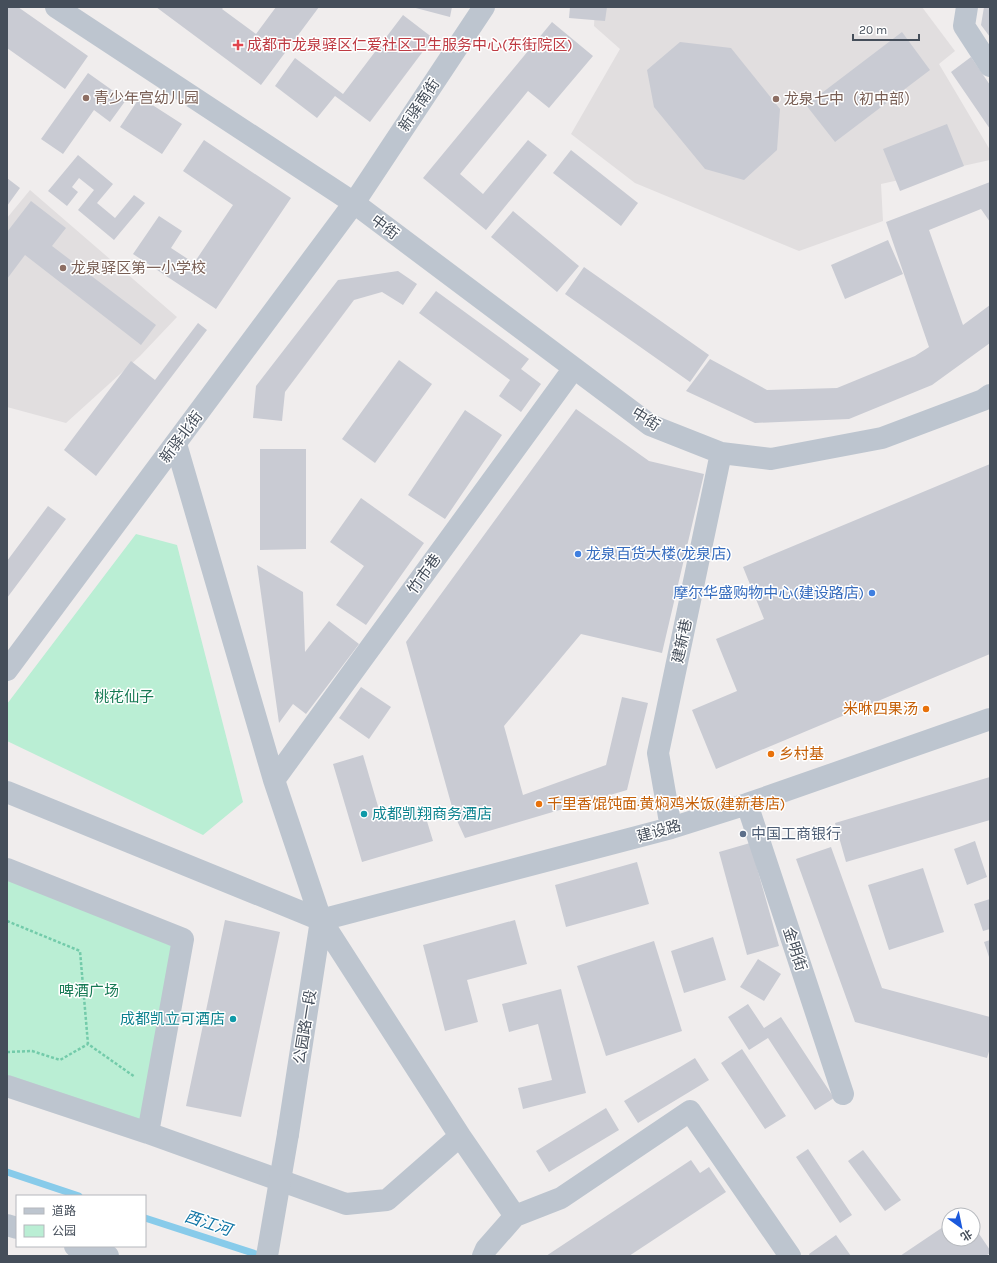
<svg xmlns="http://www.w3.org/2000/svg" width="997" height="1263" font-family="Karla,'Noto Sans SC',sans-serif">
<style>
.education{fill:#e1dedf}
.green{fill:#baeed4}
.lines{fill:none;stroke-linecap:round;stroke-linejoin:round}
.stream{stroke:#88cbea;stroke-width:7}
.building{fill:#c9cbd3}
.path{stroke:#73cbaa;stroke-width:2.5;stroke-dasharray:3 2;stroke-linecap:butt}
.minor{stroke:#bdc5cf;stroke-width:22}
.minor-bridge{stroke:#bdc5cf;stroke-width:22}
.health-dot{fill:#e0444e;stroke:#fff;stroke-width:1.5}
.education-dot{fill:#8d6e63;stroke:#fff;stroke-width:1.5}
.shop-dot{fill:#3f7fe0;stroke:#fff;stroke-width:1.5}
.food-dot{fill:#e8710a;stroke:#fff;stroke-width:1.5}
.culture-dot{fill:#0f9aa8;stroke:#fff;stroke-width:1.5}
.service-dot{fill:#5c6f8a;stroke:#fff;stroke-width:1.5}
.labels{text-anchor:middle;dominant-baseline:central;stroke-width:3;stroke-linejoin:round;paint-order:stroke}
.health-label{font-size:15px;fill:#be3a42;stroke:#fff;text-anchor:start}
.education-label{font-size:15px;fill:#785e54;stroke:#fff;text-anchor:start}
.street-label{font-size:15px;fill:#454e5a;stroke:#fff}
.shop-label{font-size:15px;fill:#366cbe;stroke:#fff;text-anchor:start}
.park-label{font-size:15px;fill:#177a54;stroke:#fff}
.food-label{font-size:15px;fill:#c56008;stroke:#fff;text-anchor:start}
.culture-label{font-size:15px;fill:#0d838f;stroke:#fff;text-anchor:start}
.service-label{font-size:15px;fill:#4e5e75;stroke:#fff;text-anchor:start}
.water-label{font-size:16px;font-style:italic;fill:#0e74a5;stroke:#fff}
</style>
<rect width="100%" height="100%" fill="#f0eded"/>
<path class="education" d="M595,7H922L955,51L939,64L990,150V160L881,184L883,221L799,251L635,183L571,134L620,49L594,26Z
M30,190L177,317L140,356L66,423L7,407V218Z"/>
<path class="green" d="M136,534L177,545L243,802L203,835L7,741V704Z
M7,869L183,939L148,1133L7,1086Z"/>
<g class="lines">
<path class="stream" d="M7,1172L79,1196
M145,1218L262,1256"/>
</g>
<path class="building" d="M7,7H18L88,56L65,89L7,48Z
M156,7H224L222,9L256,34L276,7H319L261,85Z
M412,7H452L450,17Z
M570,7H607L605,21L569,18Z
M984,7H990V37L981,25Z
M403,15L433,38L370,122L335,96L317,118L275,86L295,58L343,94Z
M552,22L593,56L549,108L528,91L460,174L483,194L528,140L547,155L486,230L423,178Z
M902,32L930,70L835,142L806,105Z
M680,42L731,48L780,109L777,150L744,180L705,169L654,107L647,70Z
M971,57L990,85V129L951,72Z
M88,73L126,100L110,122L94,110L63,154L41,139Z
M140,97L182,124L162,154L120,127Z
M947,124L964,166L900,191L883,149Z
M204,140L291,198L216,309L133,254L159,216L182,231L171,248L194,263L233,205L183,171Z
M571,150L638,203L621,226L553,173Z
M78,155L113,184L97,203L115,218L134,195L145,203L114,240L78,210L94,190L79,178L72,187L78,192L67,206L48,191Z
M7,178L20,188L7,206Z
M990,182V222L981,209L929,230L963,325L990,305V343L932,385L849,419L755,423L686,391L710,359L767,390L837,388L915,356L929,347L886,222Z
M31,201L66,228L52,246L156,325L141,345L25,255L7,279V232Z
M513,211L579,266L557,292L491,237Z
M888,240L903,274L845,299L831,265Z
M584,267L709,355L690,382L565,294Z
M398,271L417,284L403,305L382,292L354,300L285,392L282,421L253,418L256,386L338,280Z
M436,291L529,359L521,369L541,384L521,412L499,396L510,380L419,313Z
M198,323L207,330L96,476L64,450L131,361L155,380Z
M399,360L432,384L375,463L342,439Z
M576,409L649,461L704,474L662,653L581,634L504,726L523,795L606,765L622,697L648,703L627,790L465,838L454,814L406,642Z
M465,410L502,435L445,519L408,495Z
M260,449H306V549L260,550Z
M990,464V654L716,769L692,710L737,691L716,639L764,619L743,567Z
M361,498L424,543L366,625L336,605L364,566L330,542Z
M48,506L66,519L7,598V561Z
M257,565L303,592L305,652L329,621L359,644L306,714L293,704L279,723Z
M361,687L391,707L369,739L339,718Z
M363,755L382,820L423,808L433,841L362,862L333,764Z
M990,777V820L846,862L835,823Z
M975,841L987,877L967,885L954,849Z
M750,843L779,946L747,955L719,852Z
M831,847L882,988L990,1017V1048L987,1058L855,1022L796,859Z
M637,862L649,904L566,927L555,885Z
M923,868L944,932L889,950L868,885Z
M990,899V929L983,931L974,904Z
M225,920L280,932L241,1117L186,1106Z
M515,920L527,964L467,980L478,1022L445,1031L423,945Z
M713,937L726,980L684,993L671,951Z
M990,940V960L984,942Z
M654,941L682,1031L606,1056L577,966Z
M758,959L781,974L764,1001L740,987Z
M561,989L586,1093L523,1109L518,1088L552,1080L538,1024L509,1032L502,1004Z
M748,1004L764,1028L781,1017L834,1098L815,1110L768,1038L749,1050L728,1017Z
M742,1049L786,1116L765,1129L721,1063Z
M695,1058L709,1080L638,1123L624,1101Z
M606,1108L619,1130L549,1172L536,1151Z
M808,1149L852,1215L840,1223L796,1157Z
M863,1150L901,1200L885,1211L848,1161Z
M691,1160L700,1173L709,1167L726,1192L629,1256H546Z
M949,1223V1239H973V1225L990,1250V1253L986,1256H900Z
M836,1235L851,1256H810L809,1254Z"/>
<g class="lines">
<path class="path" d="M7,921L80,951L88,1044L135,1077
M7,1052L32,1051L60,1060L88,1044"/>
<path class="minor" d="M56,7L354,203L650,425L721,453L771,459L882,438L983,400L990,395
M967,7L964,26L990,66
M176,444L274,780L321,920L460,1136L515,1216
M7,670L354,203L484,7
M274,780L574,368
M7,792L321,920
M747,804L843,1094
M671,828L658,753L721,453
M7,869L183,939L148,1133
M321,920L671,828L747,804L990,719
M7,1086L148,1133L346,1204L387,1200L460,1136
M288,1134L321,920
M7,1225L17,1228
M75,1246L108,1256
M483,1256L486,1249L515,1216L561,1198L690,1111L790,1256"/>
<path class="minor-bridge" d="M267,1256L288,1134"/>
</g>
<path class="health-dot" d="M236 39h4v4h4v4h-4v4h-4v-4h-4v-4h4z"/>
<g class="education-dot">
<circle cx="86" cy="98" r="4"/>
<circle cx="776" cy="99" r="4"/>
<circle cx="63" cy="268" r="4"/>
</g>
<g class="shop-dot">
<circle cx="578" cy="554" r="4"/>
<circle cx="872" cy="593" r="4"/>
</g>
<g class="food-dot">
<circle cx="926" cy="709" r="4"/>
<circle cx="771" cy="754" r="4"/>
<circle cx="539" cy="804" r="4"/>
</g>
<g class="culture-dot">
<circle cx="364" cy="814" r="4"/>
<circle cx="233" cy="1019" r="4"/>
</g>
<circle class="service-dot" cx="743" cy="834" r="4"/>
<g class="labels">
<g class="health-label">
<text x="247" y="45">成都市龙泉驿区仁爱社区卫生服务中心(东街院区)</text>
</g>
<g class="education-label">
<text x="94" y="98">青少年宫幼儿园</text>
<text x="784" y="99">龙泉七中（初中部）</text>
<text x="71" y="268">龙泉驿区第一小学校</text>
</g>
<g class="street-label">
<text transform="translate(419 105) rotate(-56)">新驿南街</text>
<text transform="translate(385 227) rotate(37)">中街</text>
<text transform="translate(646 419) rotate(32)">中街</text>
<text transform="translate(181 437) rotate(-53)">新驿北街</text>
<text transform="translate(424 574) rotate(-54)">竹市巷</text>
<text transform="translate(682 641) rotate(-78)">建新巷</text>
<text transform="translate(659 831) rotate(-16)">建设路</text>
<text transform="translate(795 949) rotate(72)">金明街</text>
<text transform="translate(305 1027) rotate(-81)">公园路一段</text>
</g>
<g class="shop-label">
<text x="586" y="554">龙泉百货大楼(龙泉店)</text>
<text x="864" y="593" text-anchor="end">摩尔华盛购物中心(建设路店)</text>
</g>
<g class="park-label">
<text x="124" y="697">桃花仙子</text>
<text x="89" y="991">啤酒广场</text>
</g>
<g class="food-label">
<text x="918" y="709" text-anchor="end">米咻四果汤</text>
<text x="779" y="754">乡村基</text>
<text x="547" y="804">千里香馄饨面·黄焖鸡米饭(建新巷店)</text>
</g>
<g class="culture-label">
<text x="372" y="814">成都凯翔商务酒店</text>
<text x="225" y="1019" text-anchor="end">成都凯立可酒店</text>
</g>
<g class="service-label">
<text x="751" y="834">中国工商银行</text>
</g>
<g class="water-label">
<text transform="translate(208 1223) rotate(18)">西江河</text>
</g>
</g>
<rect width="997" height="1263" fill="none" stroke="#454e5a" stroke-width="16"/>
<rect x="16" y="1195" width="130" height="52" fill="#ffffff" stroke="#b5b8bd"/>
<rect x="24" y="1208" width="20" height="6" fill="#bdc5cf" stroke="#b5b8bd"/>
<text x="52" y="1215" font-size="12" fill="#454e5a">道路</text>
<rect x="24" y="1225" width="20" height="12" fill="#baeed4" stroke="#b5b8bd"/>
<text x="52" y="1235" font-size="12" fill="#454e5a">公园</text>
<g transform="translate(961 1227) rotate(147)"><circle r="19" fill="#ffffff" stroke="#b5b8bd"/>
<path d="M0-3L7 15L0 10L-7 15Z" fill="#1b59dc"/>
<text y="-6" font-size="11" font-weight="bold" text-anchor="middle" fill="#454e5a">北</text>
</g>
<path d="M853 34v6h66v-6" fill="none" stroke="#454e5a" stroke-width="2"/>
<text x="859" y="34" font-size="12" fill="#454e5a" stroke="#ffffff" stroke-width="3" paint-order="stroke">20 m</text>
</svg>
